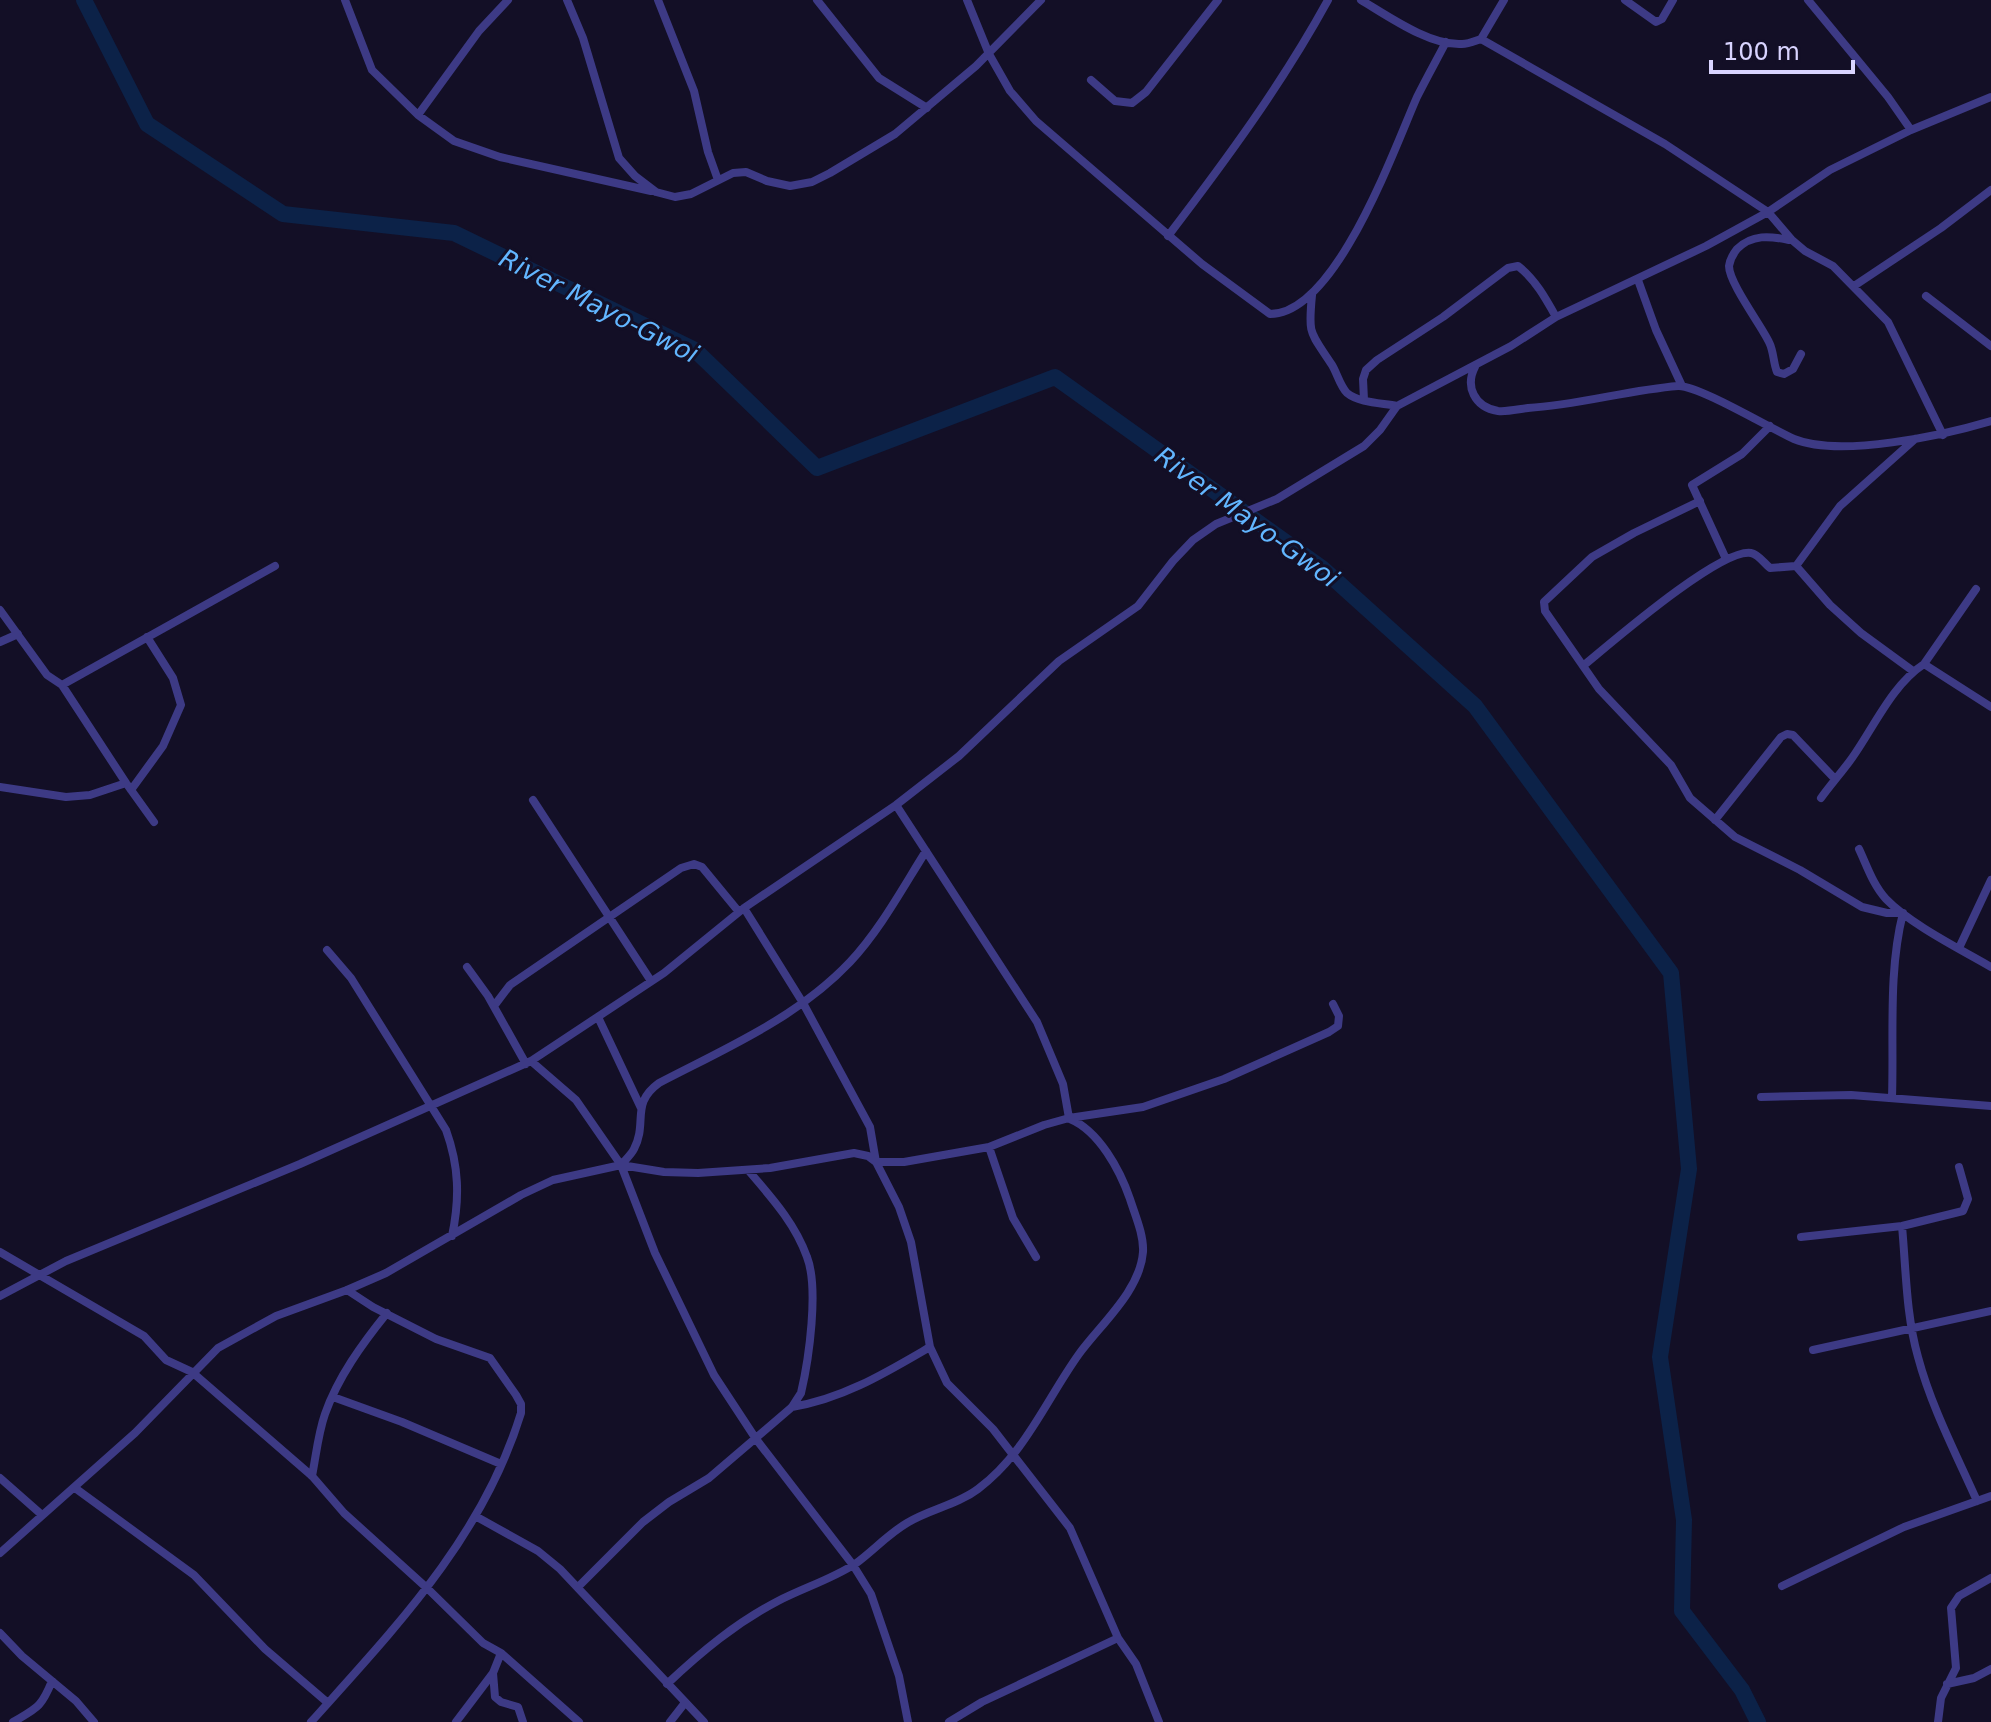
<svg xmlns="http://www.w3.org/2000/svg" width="1991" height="1722" font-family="'DejaVu Sans',sans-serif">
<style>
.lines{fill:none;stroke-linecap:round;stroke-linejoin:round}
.river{stroke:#0c2248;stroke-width:16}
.minor{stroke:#3d3a85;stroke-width:8}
.labels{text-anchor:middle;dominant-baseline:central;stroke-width:6;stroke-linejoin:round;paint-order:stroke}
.water-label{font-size:26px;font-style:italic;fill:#62b6ff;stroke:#130f26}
</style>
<rect width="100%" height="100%" fill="#130f26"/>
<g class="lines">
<path class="river" d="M84,0L147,124L283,214L454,233L695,350L817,468L1055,377L1322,568L1475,706L1671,973L1689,1169L1660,1357L1684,1520L1682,1611L1742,1690L1758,1722"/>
<path class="minor" d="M345,0L372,70L418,115L454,141L500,157L651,191
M567,0L583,38L619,158L635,176L656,192L675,197L691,194L733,173L746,172L767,181L790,186L812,182L830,173L895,134L976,66L1041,0
M658,0L694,91L708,152L718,180
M817,0L879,78L927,108
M967,0L989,54L1010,91L1036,121L1202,264L1270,314C1336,314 1394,149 1417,97C1426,79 1436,61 1446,42
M1361,0C1388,16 1430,46 1462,44C1468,44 1475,41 1481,39L1665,144L1768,212L1792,240L1805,251L1833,266L1888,322L1943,435
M1625,0L1656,22L1662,19L1673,0
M1808,0L1888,97L1911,130
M1481,39L1504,0
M1091,80L1115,101L1132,103L1146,92L1218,0
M418,115L479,31L508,0
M1168,236C1226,160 1282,84 1328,0
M1789,240C1770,236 1752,234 1737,249C1733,254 1730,259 1729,266C1729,283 1761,325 1769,342C1774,352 1773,362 1777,372L1784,374L1793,369L1801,354
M1638,280L1656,330L1682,386
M1854,286L1941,228L1991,190
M1312,295C1308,336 1310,331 1332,365C1337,373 1340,386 1347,393C1359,403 1382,403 1397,406
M1926,296L1991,346
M1475,367C1465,386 1474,407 1498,411C1507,412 1519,409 1528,408C1579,405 1628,390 1678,386C1698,385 1771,429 1794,439C1840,458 1944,435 1991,421
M1364,400L1363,379L1366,370L1377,360L1443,317L1508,268L1518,266C1535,279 1546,299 1556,317
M1700,501L1634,533L1592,557L1544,602L1545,611L1599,689L1671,765L1690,798L1735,837L1800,870L1862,907L1887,913H1903
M1726,559L1692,485L1742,454L1770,426
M1796,566L1830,605L1861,633L1913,671
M0,610L47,675L62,685L126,783
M0,642L18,634
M1924,664L1991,707
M1583,666C1610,644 1720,548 1751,553C1758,554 1764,563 1770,568L1796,566L1840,506L1915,439
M62,685L275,566
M0,787L66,797L90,795L126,783L154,822
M131,790L163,746L181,705L173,678L147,637
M1821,798C1831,784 1842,772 1852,758C1874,727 1892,685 1924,664L1976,589
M533,800L651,981
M896,805L1037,1022L1063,1084L1069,1118
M1715,820L1781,737L1787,734L1793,735L1835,779
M1859,849C1867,866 1873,885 1886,899C1910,924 1960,949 1991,967
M744,908L803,1003L870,1127L876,1162L899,1207L911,1242L930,1347L947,1383L993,1429L1070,1528L1118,1638L1136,1664L1159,1722
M1959,948L1991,880
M327,950L351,978L446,1130C459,1166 460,1198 452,1236
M467,967L488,996L526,1064
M494,1006L510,985L681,868L694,864L702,867L739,912
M598,1017L641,1108
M531,1061L576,1100L621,1165L655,1253L714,1375L756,1439L853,1565L871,1594L899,1676L908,1722
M1761,1097L1851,1095L1991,1106
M1892,1098C1894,1037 1888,972 1903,913
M989,1147L1013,1218L1036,1257
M621,1165C625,1160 631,1155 634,1149C648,1122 630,1104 659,1083C726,1048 797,1018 850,962C880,930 902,889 926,851
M1902,1226C1906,1269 1906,1315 1918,1357C1931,1406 1956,1454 1977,1501
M1801,1237L1902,1226L1963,1211L1968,1199L1959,1167
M0,1252L144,1336L166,1360L192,1372L312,1476L344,1513L428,1589L483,1643L501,1653L579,1722
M0,1296L66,1261L300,1164L531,1061L664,973L744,908L896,805L959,756L1059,661L1138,606L1173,561L1193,540L1216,524L1277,499L1364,446L1380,430L1397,406L1511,346L1556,317L1706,246L1768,212L1830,170L1911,130L1991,97
M1813,1350L1991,1311
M333,1397L402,1422L501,1464
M792,1407C843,1399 887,1372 930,1347
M312,1476C316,1456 318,1434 325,1414C338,1377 362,1344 387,1313
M0,1478L42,1515
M75,1488L194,1575L265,1649L328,1703
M477,1517L538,1551L560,1569L704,1722
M0,1553L135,1433L218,1348L276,1316L347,1290L386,1273L521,1195L553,1180L621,1165L664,1172L698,1173L770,1168L854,1153L868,1156L876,1162H904L989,1147L1044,1125L1069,1118L1143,1107L1224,1079L1329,1032L1338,1026L1339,1016L1333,1004
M1782,1586L1904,1527L1991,1496
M578,1587L643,1522L669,1502L709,1478L792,1407L801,1393C809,1359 819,1288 807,1257C795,1223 771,1197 748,1170
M0,1633L22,1656L76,1701L94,1722
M493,1673L495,1697L501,1702L518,1707L523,1722
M667,1684C702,1651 736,1623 778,1601C803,1588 832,1579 855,1564C873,1551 888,1534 907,1523C930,1509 957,1505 978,1489C1025,1454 1046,1400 1079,1354C1101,1324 1140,1291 1143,1252C1144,1235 1135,1215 1130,1199C1120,1170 1099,1131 1070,1119
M1947,1684L1974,1678L1991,1669
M13,1722C37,1708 41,1708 52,1681
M311,1722C396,1627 483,1537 521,1413V1404L516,1395L490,1358L436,1339L373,1307L347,1290
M456,1722L493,1673L501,1653
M670,1722L684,1704
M949,1722L982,1702L1118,1638
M1938,1722L1941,1698L1956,1668L1951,1608L1959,1596L1991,1578"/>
</g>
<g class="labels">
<g class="water-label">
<text transform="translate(599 306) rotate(27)">River Mayo-Gwoi</text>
<text transform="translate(1247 517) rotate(36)">River Mayo-Gwoi</text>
</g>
</g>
<path d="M1711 60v12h142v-12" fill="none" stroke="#d9d4ff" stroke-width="4"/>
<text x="1723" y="60" font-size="24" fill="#d9d4ff" stroke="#130f26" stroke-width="6" paint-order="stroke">100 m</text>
</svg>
